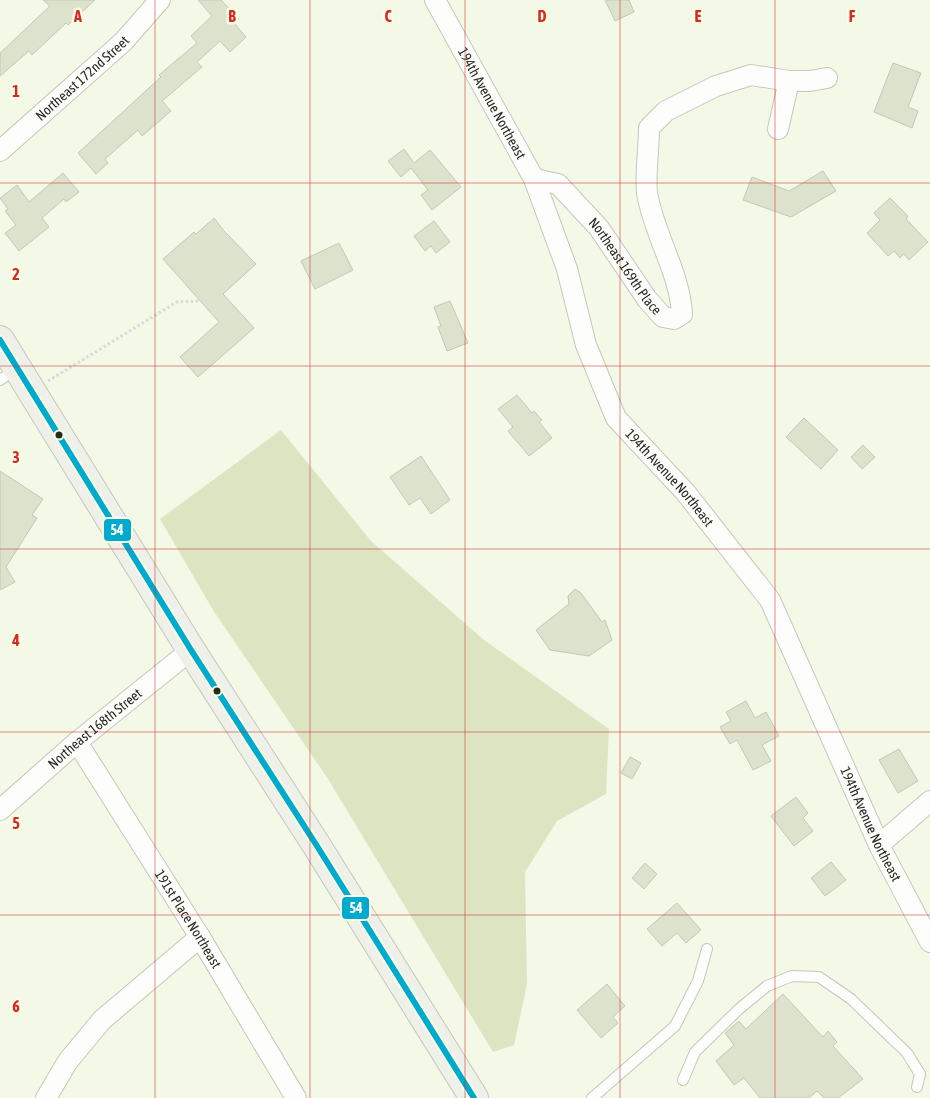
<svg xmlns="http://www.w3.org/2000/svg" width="930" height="1098" font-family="'Asap Condensed',sans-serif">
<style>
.green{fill:#dce5c2}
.building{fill:#dde2cc;stroke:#c4c7ba}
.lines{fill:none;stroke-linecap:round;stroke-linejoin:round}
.lane-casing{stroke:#c4c8ba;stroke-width:12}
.street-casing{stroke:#c4c8ba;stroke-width:22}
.secondary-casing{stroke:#c4c8ba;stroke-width:30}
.path{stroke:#d9d9d5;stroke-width:3;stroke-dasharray:2.5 2.5;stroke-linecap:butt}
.lane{stroke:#fdfefb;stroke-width:10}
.street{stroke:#fdfefb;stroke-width:20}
.secondary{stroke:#eef0e9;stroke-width:28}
.bus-1-casing{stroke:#f7fee1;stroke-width:10}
.bus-1{stroke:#00a9ce;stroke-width:6}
.grid{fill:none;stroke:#d62828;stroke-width:1;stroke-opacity:0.55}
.bus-dot{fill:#292b21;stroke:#f7fee1;stroke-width:2}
.labels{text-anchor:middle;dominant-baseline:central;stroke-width:5;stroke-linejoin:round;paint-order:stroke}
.street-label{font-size:14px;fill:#292b21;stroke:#f7fee1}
.grid-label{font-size:16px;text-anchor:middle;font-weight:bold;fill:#d62828;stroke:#f7fee1;stroke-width:5;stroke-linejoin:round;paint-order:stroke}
.line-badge{stroke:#f7fee1;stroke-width:2}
.badge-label{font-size:14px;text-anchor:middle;font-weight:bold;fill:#fff}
</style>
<rect width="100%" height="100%" fill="#f4f8e7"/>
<path class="green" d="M281,430L371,541L484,640L609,729L606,794L557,821L525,872L527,984L514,1045L493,1052L328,779L213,610L160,519Z"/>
<path class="building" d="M43,0H95L68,25L66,23L32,55L29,51L0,76V53L50,6Z
M198,0H221L239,19L234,23L246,37L230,52L220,41L197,62L202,67L162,101L171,111L142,136L138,130L105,159L108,163L96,174L78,153L161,77L159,75L197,43L191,36L212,16Z
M605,0H629L634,12L615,21Z
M893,63L921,73L908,107L918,111L912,128L874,112Z
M404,149L414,163L430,150L461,187L432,210L421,195L428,190L411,168L401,177L388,161Z
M823,171L836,191L791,217L743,200L752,177L789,191Z
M63,173L79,192L66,202L64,199L42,218L49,227L19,251L5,233L16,225L5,211L8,209L0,198L17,185L29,202Z
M890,198L908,216L906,219L928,242L909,260L904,254L900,258L894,251L888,256L867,233L880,220L874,213Z
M214,218L224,231L256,264L223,294L254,328L198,377L180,357L219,322L163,259L194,232L196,234Z
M434,221L450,242L436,253L431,246L425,251L414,236Z
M339,243L353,270L315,289L301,261Z
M450,301L468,343L447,351L438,327L441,326L434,307Z
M517,395L532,413L534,411L542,420L539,422L552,438L529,456L508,431L513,427L498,409Z
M804,418L838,450L821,469L786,437Z
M863,445L875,457L862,469L851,457Z
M421,456L450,500L431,514L420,498L409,505L390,477Z
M0,471L43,499L32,515L37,518L6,567L15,582L0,590Z
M575,589L581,593L602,622L605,620L612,640L589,656L550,650L536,630L569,604L568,596Z
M746,701L755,718L766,712L779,736L762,745L771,761L753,770L737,740L730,744L720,727L731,721L726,712Z
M899,749L918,781L898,793L879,760Z
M630,757L641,763L632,779L621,773Z
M796,797L808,813L803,818L813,831L794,846L771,816Z
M831,862L846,880L825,896L811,878Z
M645,863L657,874L644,889L632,878Z
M677,903L701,930L686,943L677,933L662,946L647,929Z
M607,984L625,1006L613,1017L618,1023L601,1038L577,1010Z
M783,994L823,1037L828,1031L837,1042L833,1046L863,1079L838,1098H824L817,1091L809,1098H760L744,1078L734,1085L716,1061L734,1045L725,1033L739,1021L746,1029Z"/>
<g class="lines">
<defs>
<path id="lane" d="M0,380L16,369
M683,1080L695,1052L739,1009L767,986L792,976L819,977L851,999L907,1053L920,1074L917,1087
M592,1098L675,1026L698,981L707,949"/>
<g id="street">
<path id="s1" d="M435,0L534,179L567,269L586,345L616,418L686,493L770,600L879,845L930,942"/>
<path d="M778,129L789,81"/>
<path id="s2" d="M0,151L123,42L160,0"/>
<path id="s3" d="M534,179L558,184L599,228L647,299L663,317L674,319L682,314C680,273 654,235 647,193C645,177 649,146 649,128L666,111L716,86L751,75L789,81H810L827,78"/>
<path id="s4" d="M77,742L200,937L296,1098"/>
<path id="s5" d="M0,810L77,742L191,650"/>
<path d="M879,845L930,801"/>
<path d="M46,1098L68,1061L102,1020L200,937"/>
</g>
<path id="secondary" d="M0,340L191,650L317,846L474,1098"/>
</defs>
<use href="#lane" class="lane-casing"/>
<use href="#street" class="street-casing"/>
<use href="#secondary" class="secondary-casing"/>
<path class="path" d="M48,381L177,302L200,301"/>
<use href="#lane" class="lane"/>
<use href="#street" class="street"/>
<use href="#secondary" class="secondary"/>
<defs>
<path id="bus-1" d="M0,340L191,650L317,846L474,1098"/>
</defs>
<use href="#bus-1" class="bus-1-casing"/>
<use href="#bus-1" class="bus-1"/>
</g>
<path class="grid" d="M155,0V1098M310,0V1098M465,0V1098M620,0V1098M775,0V1098M0,183H930M0,366H930M0,549H930M0,732H930M0,915H930"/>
<g class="bus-dot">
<circle cx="59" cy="435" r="4.5"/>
<circle cx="217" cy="691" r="4.5"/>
</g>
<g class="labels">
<g class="street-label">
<text stroke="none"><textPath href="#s2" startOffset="110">Northeast 172nd Street</textPath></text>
<text stroke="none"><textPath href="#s1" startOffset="118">194th Avenue Northeast</textPath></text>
<text stroke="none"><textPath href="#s3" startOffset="131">Northeast 169th Place</textPath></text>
<text stroke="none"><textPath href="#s1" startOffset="538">194th Avenue Northeast</textPath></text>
<text stroke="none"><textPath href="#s5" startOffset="125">Northeast 168th Street</textPath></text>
<text stroke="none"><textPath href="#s1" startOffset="942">194th Avenue Northeast</textPath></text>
<text stroke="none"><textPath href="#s4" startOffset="209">191st Place Northeast</textPath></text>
</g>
</g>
<g class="grid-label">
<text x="78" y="22">A</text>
<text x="232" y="22">B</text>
<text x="388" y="22">C</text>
<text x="542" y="22">D</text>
<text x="698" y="22">E</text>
<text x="852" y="22">F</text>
<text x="16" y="97">1</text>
<text x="16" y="280">2</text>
<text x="16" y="463">3</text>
<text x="16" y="646">4</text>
<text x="16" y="829">5</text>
<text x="16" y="1012">6</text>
</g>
<g class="line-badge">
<rect x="103" y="518" width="29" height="24" rx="5" fill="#00a9ce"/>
<rect x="341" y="896" width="29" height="24" rx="5" fill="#00a9ce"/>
</g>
<g class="badge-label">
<text x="117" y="535">54</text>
<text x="356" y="913">54</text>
</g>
</svg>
